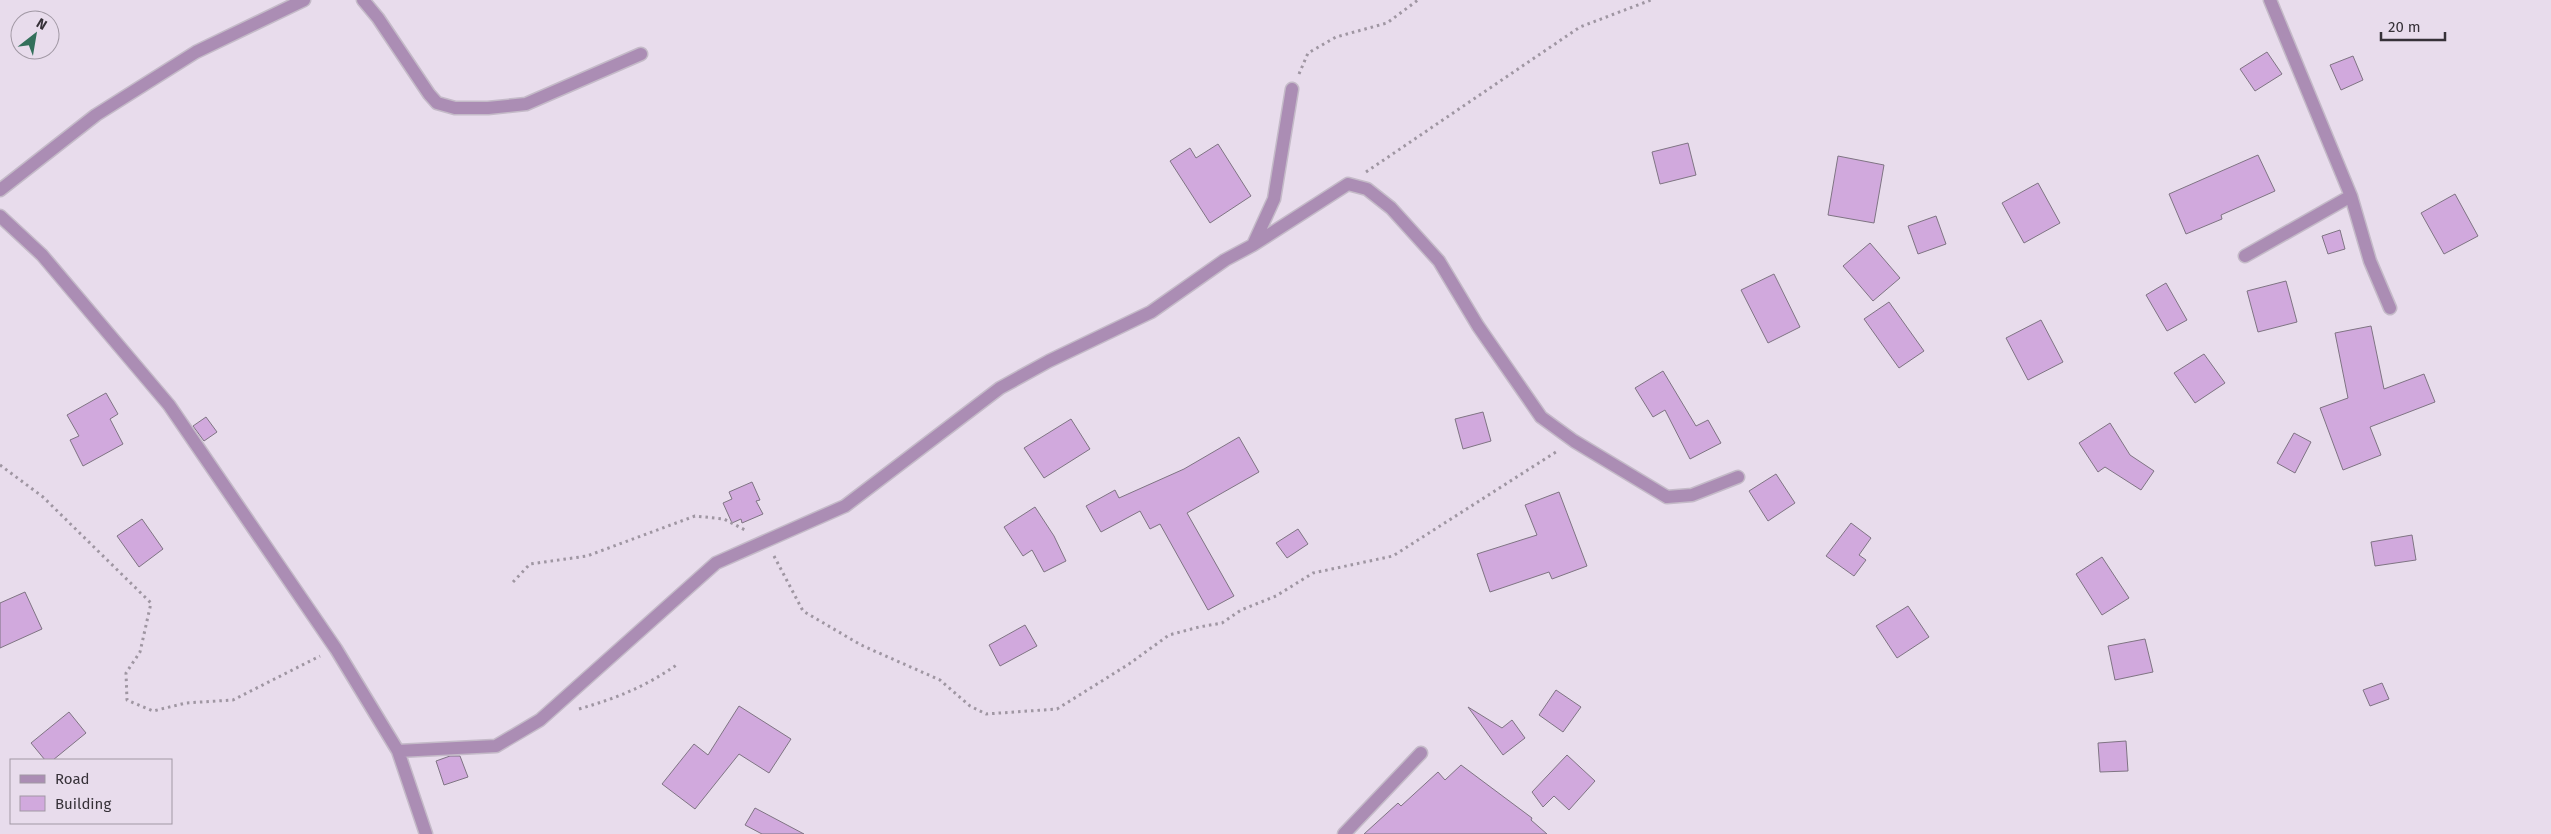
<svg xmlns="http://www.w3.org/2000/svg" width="2551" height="834" font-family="'Fira Sans',sans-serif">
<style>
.building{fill:#d1a9dd;stroke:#7f7483}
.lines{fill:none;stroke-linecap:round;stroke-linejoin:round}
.minor-casing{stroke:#c4bac8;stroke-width:15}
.path{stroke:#9f96a2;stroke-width:3;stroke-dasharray:2.5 4;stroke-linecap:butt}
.minor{stroke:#ab8db4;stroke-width:12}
</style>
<rect width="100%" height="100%" fill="#e8dcec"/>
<path class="building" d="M2267,52L2282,74L2255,91L2240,69Z
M2353,56L2363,80L2341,90L2330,65Z
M1688,143L1696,175L1660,184L1652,152Z
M1218,144L1251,196L1210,223L1170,161L1190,148L1196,158Z
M2258,155L2275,191L2221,215L2222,219L2186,234L2169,194Z
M1838,156L1884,165L1874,223L1828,215Z
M2038,183L2060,223L2024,243L2002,203Z
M2455,194L2478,236L2444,254L2421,213Z
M1936,216L1946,244L1918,254L1908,226Z
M2340,230L2345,249L2328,254L2322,236Z
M1870,243L1900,278L1873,301L1843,266Z
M1774,274L1800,327L1768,343L1741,290Z
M2286,281L2297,322L2258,332L2247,291Z
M2166,283L2187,320L2167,331L2146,295Z
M1889,302L1924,351L1899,368L1864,319Z
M2041,320L2063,362L2028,380L2006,338Z
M2371,326L2384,389L2424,374L2435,402L2370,427L2381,455L2343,470L2320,408L2348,398L2335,333Z
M2204,354L2225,383L2195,403L2174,373Z
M1663,371L1696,426L1708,420L1721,443L1690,459L1665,410L1653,417L1635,388Z
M106,393L118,414L110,419L123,444L83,466L70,440L79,436L67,415Z
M1483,412L1491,441L1463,449L1455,419Z
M206,417L217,432L204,441L193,426Z
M1071,419L1090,449L1044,478L1024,448Z
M2110,423L2130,455L2154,471L2141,490L2105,467L2098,472L2079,443Z
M2294,433L2311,442L2295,473L2277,463Z
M1239,437L1259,472L1187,513L1234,596L1208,610L1160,524L1150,529L1140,511L1101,532L1086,506L1115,490L1119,498L1184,469Z
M1776,474L1795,503L1768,521L1749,491Z
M752,482L760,500L756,501L763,514L742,523L741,519L732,523L723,503L732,499L729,492Z
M1559,492L1587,566L1552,579L1549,572L1490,592L1477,554L1537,535L1525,505Z
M1035,507L1054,536L1066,561L1044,572L1032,550L1023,556L1004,527Z
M142,519L163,549L139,567L117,536Z
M1851,523L1871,538L1859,555L1866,560L1854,576L1826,556Z
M1298,529L1308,544L1287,558L1276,543Z
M2412,535L2416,560L2375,566L2371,542Z
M2102,557L2129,598L2102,615L2076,574Z
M25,592L42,629L0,648V603Z
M1908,606L1929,637L1897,658L1876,626Z
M1025,625L1037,646L1000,666L989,645Z
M2145,639L2153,672L2115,680L2108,646Z
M2382,683L2389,699L2370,706L2363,690Z
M1556,690L1581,707L1563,732L1539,715Z
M739,706L791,739L769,773L739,754L695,809L662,784L694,744L708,755Z
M1468,707L1502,728L1512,720L1525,738L1503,755Z
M69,712L86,733L53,760H45L31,743Z
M2126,741L2128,771L2100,772L2098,743Z
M1567,755L1595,781L1569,810L1554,796L1543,807L1532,792Z
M450,756H460L468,777L444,785L436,761Z
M1461,765L1532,818L1531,820L1547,834H1364L1398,803L1401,806L1438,772L1445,780Z
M755,808L804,834H762L745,825Z"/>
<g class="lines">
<defs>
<path id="minor" d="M363,0L378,18L429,94L437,103L455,108H488L526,104L641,54
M0,190L96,115L196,52L304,0
M2351,196L2370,261L2390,308
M0,216L42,255L169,405L336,649L398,751L426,834
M1253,245L1348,184L1367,189L1391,208L1439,261L1478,326L1541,417L1574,441L1667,497L1692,495L1738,477
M2245,256L2351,196L2270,0
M398,751L496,746L540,720L716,563L845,506L1000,388L1049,361L1151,312L1225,260L1253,245L1274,199L1292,89
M1344,834L1421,753"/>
</defs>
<use href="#minor" class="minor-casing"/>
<path class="path" d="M1299,74L1308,53L1336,37L1387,23L1418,0
M1366,172L1580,27L1651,0
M0,465L43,497L151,603L140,652L126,673L127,700L153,711L186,703L233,700L320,656
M774,556L803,611L861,645L940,680L970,706L986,714L1057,709L1129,664L1169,635L1199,627L1222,623L1241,610L1276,596L1313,573L1393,556L1559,450
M513,582L530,564L587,556L695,516L724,519L747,531
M579,709C617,698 645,687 678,664"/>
<use href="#minor" class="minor"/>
</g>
<rect x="10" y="759" width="162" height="65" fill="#e8dcec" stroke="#a198a4"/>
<rect x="20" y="775" width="25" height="8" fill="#ab8db4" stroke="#a198a4"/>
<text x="55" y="784" font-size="15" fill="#363138">Road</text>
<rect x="20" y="796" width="25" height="15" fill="#d1a9dd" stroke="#a198a4"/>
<text x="55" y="809" font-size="15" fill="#363138">Building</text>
<g transform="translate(35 35) rotate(31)"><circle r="24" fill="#e8dcec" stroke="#a198a4"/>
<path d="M0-4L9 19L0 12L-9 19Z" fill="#33705b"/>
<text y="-8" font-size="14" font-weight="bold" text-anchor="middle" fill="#363138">N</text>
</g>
<path d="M2381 32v8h64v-8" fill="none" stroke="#363138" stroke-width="2.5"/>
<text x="2388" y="32" font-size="15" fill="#363138" stroke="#e8dcec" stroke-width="4" paint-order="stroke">20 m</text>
</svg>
